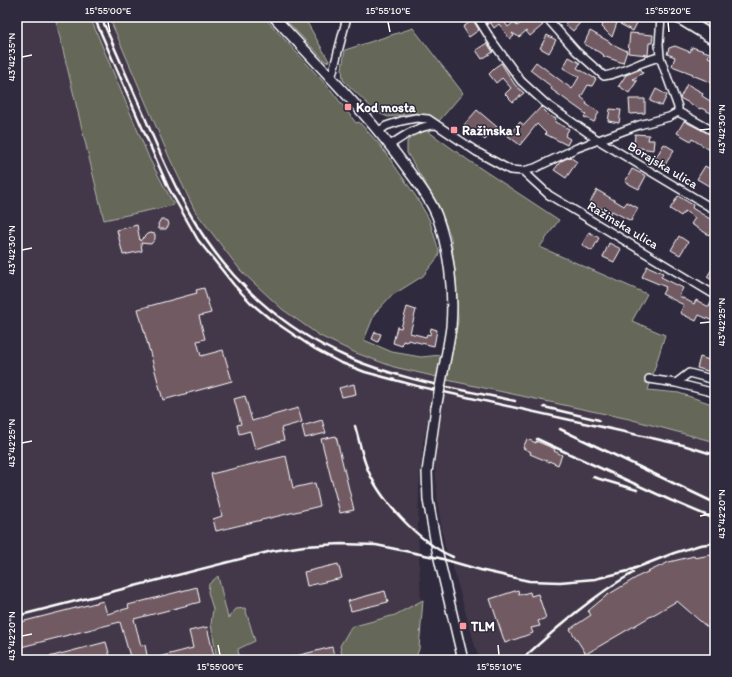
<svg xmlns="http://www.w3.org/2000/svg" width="732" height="677" font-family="Itim,sans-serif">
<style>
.built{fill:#433849}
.green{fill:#656759;stroke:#b2b3ac}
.building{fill:#725a64;stroke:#fff}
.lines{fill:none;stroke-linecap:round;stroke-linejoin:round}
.minor-casing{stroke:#fff;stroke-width:10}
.tertiary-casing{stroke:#fff;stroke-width:12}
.primary-casing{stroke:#fff;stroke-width:15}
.minor{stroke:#2f2a3d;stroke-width:7}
.tertiary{stroke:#2f2a3d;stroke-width:9}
.primary{stroke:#2f2a3d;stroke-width:12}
.rail{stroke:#fff;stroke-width:2.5}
.tertiary-bridge-casing{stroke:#fff;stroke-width:12;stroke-linecap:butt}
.tertiary-bridge{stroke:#2f2a3d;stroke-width:9}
.ticks{fill:none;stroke:#fff;stroke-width:1.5}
.poi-dot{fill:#ff9aa2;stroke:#2f2a3d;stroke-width:1.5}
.labels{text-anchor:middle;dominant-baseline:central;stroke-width:3;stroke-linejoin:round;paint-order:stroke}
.poi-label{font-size:13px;font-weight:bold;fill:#fff;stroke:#2f2a3d;text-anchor:start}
.street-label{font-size:13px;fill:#fff;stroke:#2f2a3d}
.neatline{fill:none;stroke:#fff;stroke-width:1.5}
.ticks-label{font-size:10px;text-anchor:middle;fill:#fff}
</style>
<rect width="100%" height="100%" fill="#2f2a3d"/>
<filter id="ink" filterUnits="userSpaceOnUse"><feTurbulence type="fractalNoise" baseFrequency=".025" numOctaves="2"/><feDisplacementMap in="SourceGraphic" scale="8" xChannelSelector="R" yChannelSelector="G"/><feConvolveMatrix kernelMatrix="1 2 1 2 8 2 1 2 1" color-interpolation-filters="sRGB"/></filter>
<g filter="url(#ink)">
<path class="built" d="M17,17H55L104,220L174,205L150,160L90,17H109L170,159L195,211L241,271L282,309L320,336L356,353L394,367L437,377L423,443L419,489L418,526L422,633L411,660H17Z
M447,380L629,419L715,442V660H479L452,564L445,547L438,507L435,465L436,446Z"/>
<path class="green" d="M55,17H90L150,160L174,205L104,220Z
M109,17H264L331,90L356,123L359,122L380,145L415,195L429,219L439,251L438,257L423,276L391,296L375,313L364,340L392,352L421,357L441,355L437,377L394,367L356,353L320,336L282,309L241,271L195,211L170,159Z
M283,17H304L329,61L326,62Z
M690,17H715V32Z
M413,28L463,93L439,121L425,115L416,113L388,117L376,112L343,80L342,69L345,50Z
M426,129L429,132L468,160L559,220L540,247L647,294L632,321L665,335L648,390L679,393L715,405V442L629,419L447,380L458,321L456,280L451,238L439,206L407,153V142L414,133Z
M218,576L228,618L236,609L245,608L255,641L238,649L239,660H217L211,624L213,609L208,592L209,584Z
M423,600L419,649L415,660H343L340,646L351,627L395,615Z"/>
<path class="building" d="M483,17H501L508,27L514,22L517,26L529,17H536L543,25L530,36L526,31L519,37L512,33L514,36L510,39L499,24L494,28L490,22L487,24Z
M571,17H585L573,31L565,24Z
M605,17L618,20L612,37L602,27Z
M624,17H640L633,31L620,24Z
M473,20L479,30L469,37L463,27Z
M590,31L610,42V43L627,51L623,63L603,56L604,55L584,44Z
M630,33L653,35L652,43H649L648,55L628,53Z
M547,35L556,40L549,53L540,48Z
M487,43L493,52L482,59L476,50Z
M675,46L690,52L692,47L710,53L708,57L715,60V84L692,75L693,74L672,66L675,57L667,54L669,48Z
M569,57L580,63L577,68L596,79L592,86L588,85L581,97L587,102L586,104L599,112L594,122L584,117L586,114L551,89L552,87L530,70L536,62L572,89L579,77L563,68Z
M501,63L515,85L524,93L513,102L505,94L511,88L502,78L496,83L489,74L494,69V68Z
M641,69L643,73L633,79L637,81L629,93L619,86L618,87L626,75Z
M687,84L703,93L702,96L715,104V115L701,108L700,109L680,98Z
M656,89L667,95L662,106L650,101Z
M629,99H645V113L630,114Z
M541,107L550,116L556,119L555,122L569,129L565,136L570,139L567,145L545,134L546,133L537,124L520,145L508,136L520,122L524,125Z
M610,109L621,110L619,123L608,121Z
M477,110L497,127L485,140L476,132L474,134L464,125Z
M684,121L715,137V153L692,139L691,141L677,133Z
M635,134L649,135L648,140H654L653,150L634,147Z
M664,144L674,150L665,165L655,159Z
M570,157L577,162L566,178L554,170L561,161Z
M705,166L715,172V176L709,186L697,179Z
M632,169L646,176L639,189L625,182Z
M597,190L624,206L627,202L638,208L631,221L612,211L610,214L590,202Z
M678,196L693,205L692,208L715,222V236L710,233L709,235L691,224L695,218L685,211L681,216L670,209Z
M161,219H163L168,221L169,225L166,229H159L158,224Z
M137,225L140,241L147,234L150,233L155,234V239L151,244L141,243L142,251L123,255L117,230Z
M589,232L599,238L592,251L582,245Z
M679,236L688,242L680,255L671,250Z
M609,243L621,249L614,262L603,257Z
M715,264V282L707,277Z
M647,266L663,273L661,277L683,288L679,296L694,304L696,300L709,307L712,299L715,300V322L699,315L696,321L680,313L684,305L662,294L666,287L642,277Z
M204,288L211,313L199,316L205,339L197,341L201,356L223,350L232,381L163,400L138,309L197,293L196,290Z
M407,307L416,310L410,333L426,337L427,334L430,335L431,328L437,330L434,346L408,340L407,342L403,341L402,346L393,343L397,327L401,328Z
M375,332L381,334L378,342L372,339Z
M700,357L715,362V373L697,368Z
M354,384L356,394L342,397L339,388Z
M245,396L252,421L298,408L302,422L281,428L284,440L255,449L250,431L239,434L237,425L241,424L234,399Z
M322,420L326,433L305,438L302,426Z
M336,436L354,510L340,513L321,439Z
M527,439L536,443V441L555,449L554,451L562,455L558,465L549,461V462L530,454L531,452L523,448Z
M286,456L293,488L315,483L320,506L216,531L213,519L222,516L211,474Z
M710,555L715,559V634L677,601L586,654L570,629L591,615L588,611L606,596L639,576L669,562L694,556L695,558Z
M338,564L342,578L307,586L304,572Z
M197,587L200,602L134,619L141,646L145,645L148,660H131L120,622L17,648V623L103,601L107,614L129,608L128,605Z
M518,590L519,595L530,592L531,596L538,594L546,618L538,621L540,626L531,628L533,633L505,643L490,599Z
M385,591L388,602L351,611L348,601Z
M207,627L215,660H155V658L193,648L189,631Z
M106,642L111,660H45V658Z
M332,647L335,660H288V658Z"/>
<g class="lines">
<defs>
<path id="minor" d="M477,17L492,41L521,81L545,103L598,140L715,210
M546,17L576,51L604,76C624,73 640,61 660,57
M661,17L659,44L660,57L678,107V112
M331,79L347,17
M678,112L688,117L715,132
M378,132L386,126L401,121L416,118L428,119L477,152L510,170L523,171L535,168L577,148L639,125L669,117L678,112
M390,145C405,135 418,126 435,125
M523,171L549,195L715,295
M649,379L676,383L715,393
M676,383L689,373L715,380"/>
<path id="tertiary" d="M274,17C320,67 369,115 408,170C418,183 431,201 437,216C449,250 454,291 451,327C449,342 446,357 443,372
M436,408L427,472L428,500L437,550L463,660"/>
<path id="primary" d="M679,17L715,39"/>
</defs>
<use href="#minor" class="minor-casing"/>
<use href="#tertiary" class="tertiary-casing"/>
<use href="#primary" class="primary-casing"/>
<use href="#minor" class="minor"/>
<use href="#tertiary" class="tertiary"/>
<use href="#primary" class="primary"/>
<path class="rail" d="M94,17L168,187L198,240L234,285L251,303L269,318L315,349L339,362L365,372L417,386L683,445L715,455
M101,17C116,51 131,86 146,120C160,154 175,188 193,219C228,280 283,329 347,357C400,380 459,389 515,401
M544,407L599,420
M355,426C359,439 361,452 366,465C378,499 420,543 453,557
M560,429L715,503
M537,439L670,500L715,519
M593,477L637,490
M17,616L272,551L304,546L341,544L376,545L439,558L484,571L529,581L560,582L595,579L628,571L674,553L700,545L715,543
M521,660C557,628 592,596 633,573"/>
<defs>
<path id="tertiary-bridge" d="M436,408L443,372"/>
</defs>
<use href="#tertiary-bridge" class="tertiary-bridge-casing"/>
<use href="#tertiary-bridge" class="tertiary-bridge"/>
</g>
</g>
<path class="ticks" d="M108,22L110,32M388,22L390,32M668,22L669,32M22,57L32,55M700,130L710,129M22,250L32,248M700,323L710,322M22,443L32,441M700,516L710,514M22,636L32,634M218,645L220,655M498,645L499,655"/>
<g class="poi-dot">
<rect x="344" y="103" width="8" height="8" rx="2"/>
<rect x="450" y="126" width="8" height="8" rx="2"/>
<rect x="459" y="622" width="8" height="8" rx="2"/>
</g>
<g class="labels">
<g class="poi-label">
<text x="356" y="107">Kod mosta</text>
<text x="462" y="130">Ražinska I</text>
<text x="471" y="626">TLM</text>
</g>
<g class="street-label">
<text transform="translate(663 165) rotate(31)">Borajska ulica</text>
<text transform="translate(623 225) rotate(31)">Ražinska ulica</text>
</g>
</g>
<rect width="732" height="677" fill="none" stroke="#2f2a3d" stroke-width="44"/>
<rect x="22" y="22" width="688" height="633" class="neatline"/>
<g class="ticks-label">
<text x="108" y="14">15°55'00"E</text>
<text x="388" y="14">15°55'10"E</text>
<text x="668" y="14">15°55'20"E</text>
<text transform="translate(11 57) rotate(-90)" y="4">43°42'35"N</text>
<text transform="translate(721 129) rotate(-90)" y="4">43°42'30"N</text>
<text transform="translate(11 250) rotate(-90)" y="4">43°42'30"N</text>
<text transform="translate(721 322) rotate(-90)" y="4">43°42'25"N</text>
<text transform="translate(11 443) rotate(-90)" y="4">43°42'25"N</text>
<text transform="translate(721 514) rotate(-90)" y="4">43°42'20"N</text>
<text transform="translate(11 636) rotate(-90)" y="4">43°42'20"N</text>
<text x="220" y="670">15°55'00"E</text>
<text x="499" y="670">15°55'10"E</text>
</g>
</svg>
